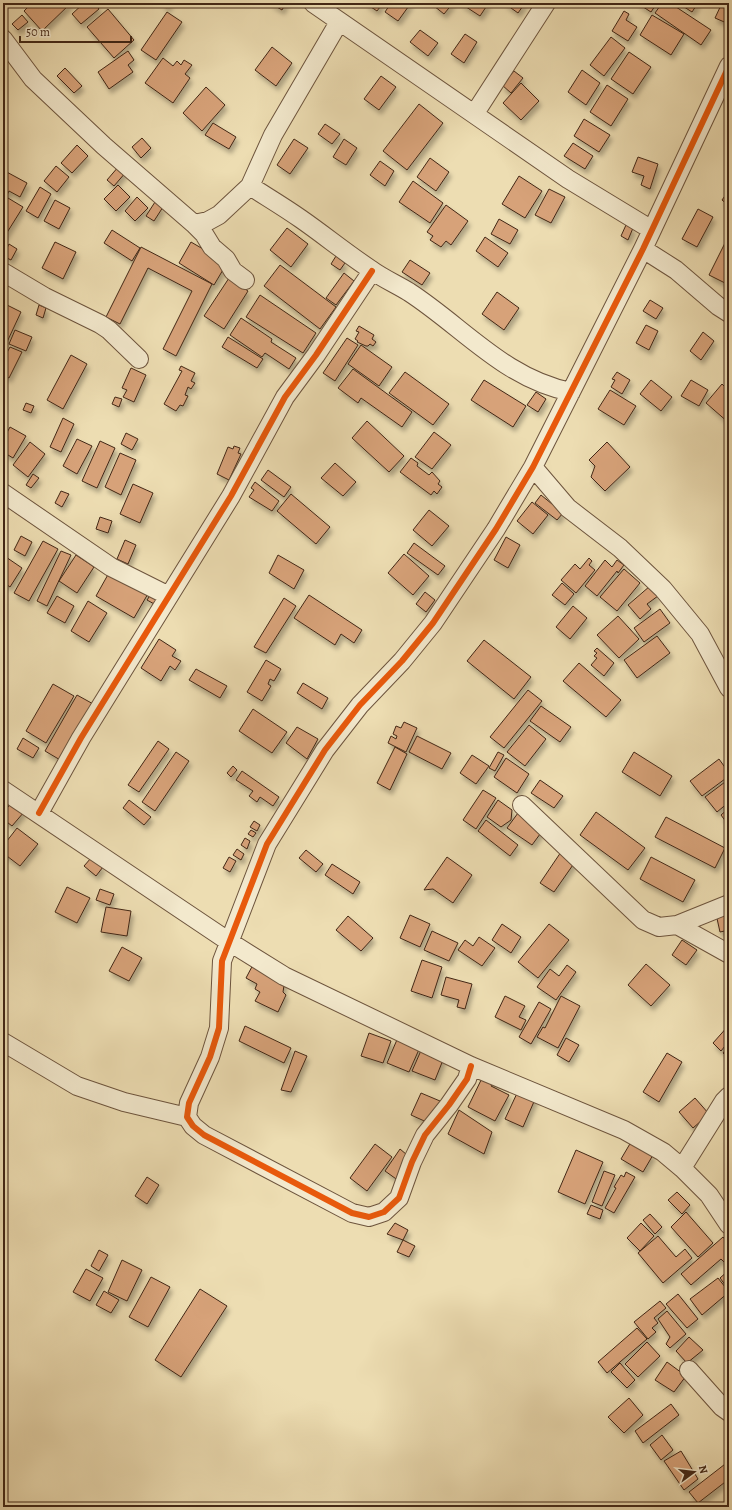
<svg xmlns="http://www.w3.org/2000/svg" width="732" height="1510" font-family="Alegreya,serif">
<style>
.building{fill:#d7a279;stroke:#422716;filter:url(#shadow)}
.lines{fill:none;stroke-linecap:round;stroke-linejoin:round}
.minor-casing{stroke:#6d543d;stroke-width:20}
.minor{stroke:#f3e9cd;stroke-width:18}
.cycleway-casing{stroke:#f3e9cd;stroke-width:8}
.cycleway{stroke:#e8590c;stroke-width:6}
</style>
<defs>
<filter id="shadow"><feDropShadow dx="2.5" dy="4.5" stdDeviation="2" flood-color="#0004"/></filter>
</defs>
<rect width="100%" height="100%" fill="#edddb2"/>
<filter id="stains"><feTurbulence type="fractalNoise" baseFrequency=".005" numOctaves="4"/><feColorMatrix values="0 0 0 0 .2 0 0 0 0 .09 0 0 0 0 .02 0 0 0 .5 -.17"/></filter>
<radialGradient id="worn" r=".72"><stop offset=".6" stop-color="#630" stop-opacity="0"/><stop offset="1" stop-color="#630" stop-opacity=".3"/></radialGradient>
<path class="building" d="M32,3H71L42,31L24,11Z
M84,3H94L99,9L81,24L72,14Z
M161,3H171L167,8Z
M270,3H286L282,10Z
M365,3H383L377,11Z
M391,3H411L398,21L385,12Z
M436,3H453L444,14L434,6Z
M460,3H487L488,4L480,16Z
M504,3H525L518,13Z
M637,3H657L651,12Z
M662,3H670L711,30L701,45L655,13Z
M678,3H698L692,12Z
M722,3H729V24L715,18Z
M108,9L134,40L114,58L87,27Z
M624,11L629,14L626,20L637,27L628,41L612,31Z
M167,12L182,22L156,60L141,50Z
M22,15L28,22L18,30L12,24Z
M652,15L684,34L671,55L640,35Z
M420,30L438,43L428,56L410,42Z
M465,34L477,42L464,63L451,54Z
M611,37L625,48L604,76L590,65Z
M272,47L292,63L276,86L255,70Z
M128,51L134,60L128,65L133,72L109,89L98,72Z
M629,52L651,67L633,94L611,79Z
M163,58L173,66L177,61L181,65L184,60L192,65L185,74L190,78L173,103L145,83Z
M65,68L82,86L74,93L57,76Z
M582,70L600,83L586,105L568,92Z
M514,71L523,78L511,93L502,85Z
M381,76L396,87L379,110L364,99Z
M521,83L539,101L521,120L503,103Z
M607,85L628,99L611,126L590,112Z
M206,87L225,105L202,131L183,113Z
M419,104L443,123L407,170L383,151Z
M584,119L610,135L599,152L574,136Z
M213,123L236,137L229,149L205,135Z
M325,124L340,134L332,144L318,134Z
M142,138L151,148L141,158L132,147Z
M294,139L308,148L290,174L277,165Z
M344,139L357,148L346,165L333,157Z
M573,143L593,156L585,169L564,156Z
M77,145L88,156L72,173L61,163Z
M638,157L658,164L650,189L641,185L644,176L632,172Z
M430,158L449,172L436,191L417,177Z
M380,161L394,171L385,186L370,175Z
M56,166L69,177L57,192L44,181Z
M119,166L126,172L114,186L107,180Z
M3,170L27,183L20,197L9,191L3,203Z
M519,176L542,191L525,218L502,204Z
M413,181L443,203L430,223L399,202Z
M118,185L130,197L116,211L104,199Z
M40,187L51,194L38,218L26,211Z
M549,189L565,197L551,223L535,215Z
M729,190V206L722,200Z
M137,197L148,208L135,221L125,211Z
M8,198L23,207L3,239V207Z
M55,200L70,208L59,229L44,221Z
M155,202L163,207L154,221L146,216Z
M446,205L468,221L451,245L446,241L441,247L430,240L433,236L427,232Z
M698,209L713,217L697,247L682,239Z
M499,219L518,230L510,244L491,234Z
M626,225L633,228L628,240L621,236Z
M287,228L308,244L291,267L270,250Z
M112,230L140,248L132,261L104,243Z
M729,235V285L709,275Z
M485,237L508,253L498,267L476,251Z
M55,242L76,252L63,279L42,268Z
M191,242L227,263L214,285L179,263Z
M9,244L17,249L11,260L3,256Z
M141,247L212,284L176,356L163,349L192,291L148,268L120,324L106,317Z
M336,256L345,263L340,270L331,264Z
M410,260L430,273L422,285L402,272Z
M280,265L336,307L320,329L264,286Z
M344,273L354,281L336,305L326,298Z
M229,278L248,291L224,329L204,316Z
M497,292L519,308L504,330L482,314Z
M260,295L316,333L303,353L246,317Z
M650,300L663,308L656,319L643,311Z
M7,305L21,312L7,342L3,340V313Z
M39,305L46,308L43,318L36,315Z
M241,318L272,339L271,342L296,358L289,369L265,353L262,357L230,335Z
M646,325L658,331L649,350L636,343Z
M359,326L374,335L372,339L376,342L373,346L370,344L368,346H366L357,342L358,341L355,339L359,332L356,331Z
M15,330L32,337L26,351L9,344Z
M703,332L714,341L701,360L690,351Z
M228,337L263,359L257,368L222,347Z
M347,338L358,345L335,381L323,373Z
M361,345L392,367L379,386L348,364Z
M10,347L22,352L9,378L3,375V360Z
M71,355L87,364L63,409L47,400Z
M181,366L195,373L191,381L195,383L191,389L188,387L185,395L188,396L183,406L180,405L176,411L164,404L182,371L179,370Z
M131,368L146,375L134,402L123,397L127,390L122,388Z
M353,369L412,412L402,427L361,398L358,403L338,388Z
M405,372L449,404L433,425L389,393Z
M617,372L630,380L622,394L611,387L615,380L612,379Z
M484,380L526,406L513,427L471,400Z
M651,380L672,397L661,411L640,394Z
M691,380L708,390L699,406L681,396Z
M722,384L729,391V423L706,403Z
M610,390L636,406L624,425L598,409Z
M536,392L546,399L538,412L527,405Z
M115,397L122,399L119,407L112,404Z
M26,403L34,406L31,413L23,410Z
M63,418L74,424L61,452L50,447Z
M367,421L404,456L389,472L352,438Z
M10,427L26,436L13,458L3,452V440Z
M434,432L451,445L432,469L415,457Z
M126,433L138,439L132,450L121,444Z
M77,439L92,446L77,474L63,466Z
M100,441L115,448L97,488L82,481Z
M30,442L45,454L28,477L13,465Z
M607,442L630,467L605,491L591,477L595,466L589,460Z
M234,446L240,448L238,453L241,454L229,480L217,474L228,447L233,449Z
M120,453L136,460L121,495L105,487Z
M411,458L418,463L417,466L429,475L432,472L440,481L438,484L442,487L437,494L434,491L431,495L400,472Z
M335,463L356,482L343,496L321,478Z
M268,470L291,487L284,497L261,480Z
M33,474L39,478L31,488L26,485Z
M255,482L279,501L272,511L249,497L254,490L251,488Z
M133,484L153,493L140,523L120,514Z
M61,491L69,494L62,507L55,503Z
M291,494L330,527L316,544L277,511Z
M541,495L563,513L557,520L535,503Z
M532,502L548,515L533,534L517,521Z
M429,510L449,526L432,546L413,530Z
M100,517L112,521L108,533L96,529Z
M21,536L32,542L25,556L14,550Z
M506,537L520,545L508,568L494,560Z
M125,540L136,545L128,564L117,559Z
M43,541L58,549L29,601L14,593Z
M414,543L445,566L438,575L407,553Z
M61,551L71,555L47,606L37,601Z
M404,554L429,576L413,595L388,573Z
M3,555L22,568L10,587L3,582Z
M76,555L94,567L77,593L59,581Z
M278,555L304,570L294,589L269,573Z
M589,558L592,561L589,565L595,570L576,593L561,580L575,564L580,569Z
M605,560L612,567L617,560L624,565L618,573L617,571L597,596L585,586Z
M624,569L640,583L617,611L600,597Z
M110,571L149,592L134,618L96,596Z
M562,583L574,594L565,605L552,595Z
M650,586L658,596L647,604L651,609L640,619L628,605Z
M153,591L161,596L156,605L147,600Z
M425,592L435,600L426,612L416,604Z
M309,595L362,630L354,643L341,634L335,645L294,618Z
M57,596L74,606L65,623L47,613Z
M284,598L296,606L266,653L254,647Z
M88,601L107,613L89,642L71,631Z
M573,606L587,618L570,639L556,627Z
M660,609L670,623L644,642L634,628Z
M618,616L639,639L619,658L597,635Z
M657,636L670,653L637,678L624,660Z
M159,639L176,650L172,656L181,661L175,670L170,666L161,681L141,668Z
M484,640L531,677L514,699L467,661Z
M597,648L614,663L604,676L591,665L597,658L594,656L597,653L594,651Z
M266,660L281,669L274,681L270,679L268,684L271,686L262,701L247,692Z
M579,663L621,700L606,717L563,681Z
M196,669L227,686L220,698L189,680Z
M303,683L328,698L322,709L297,693Z
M53,684L74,696L46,743L26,731Z
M528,690L542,701L504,748L490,737Z
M77,695L95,705L62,761L45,751Z
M541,706L571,727L560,742L530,721Z
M253,709L287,732L272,753L239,731Z
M404,722L417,728L406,752L388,743L391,736L396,739L397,736L393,734L396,726L401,728Z
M529,725L546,739L525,766L507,752Z
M297,727L318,739L307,759L286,743Z
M417,736L451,753L442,769L409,752Z
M23,738L39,748L33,758L17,749Z
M158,741L169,749L139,792L128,785Z
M395,747L407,754L390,790L377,783Z
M176,752L189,761L155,811L142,802Z
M498,752L504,755L495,771L489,768Z
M634,752L672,776L660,796L622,772Z
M472,755L489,766L476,784L460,773Z
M506,758L529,774L517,793L494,777Z
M719,759L729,773V776L702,796L690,781Z
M233,766L237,770L231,777L227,773Z
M242,771L279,797L273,806L260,797L257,802L249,796L253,791L236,780Z
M729,779V802L717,812L705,797Z
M540,780L563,796L554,808L531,793Z
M483,790L496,798L476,829L463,820Z
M15,797L24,812L12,826L3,819V814Z
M129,800L151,817L144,825L123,808Z
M498,800L512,810L511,820L501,827L487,817Z
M729,808V826L721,815Z
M596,812L645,848L628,870L580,835Z
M518,813L543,830L532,845L507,828Z
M666,817L725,848L715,868L655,837Z
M486,820L518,845L510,856L478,831Z
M254,821L260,825L257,831L250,827Z
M17,828L38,844L20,866L3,853V846Z
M251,830L256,833L253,837L248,834Z
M245,838L250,841L247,849L241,845Z
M237,849L244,854L241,860L233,855Z
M306,850L323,864L316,872L299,858Z
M561,852L575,862L554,892L540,883Z
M229,857L236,861L230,872L223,868Z
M447,857L472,875L453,903L433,889L424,890Z
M651,857L695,880L683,902L640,879Z
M91,858L103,867L96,876L84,866Z
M332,864L360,882L353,894L325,875Z
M67,887L90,898L77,923L55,912Z
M100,889L114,894L110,905L96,900Z
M106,907L131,911L127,936L101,932Z
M729,911V930L720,932L716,914Z
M410,915L430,924L420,947L400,938Z
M348,916L373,938L361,951L336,930Z
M502,924L521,937L511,953L492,940Z
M549,924L569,940L538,978L518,962Z
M432,931L458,943L449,961L424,950Z
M479,937L495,948L482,966L458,950L465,940L473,946Z
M682,940L697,950L686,965L672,955Z
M122,947L142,958L129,981L109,971Z
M256,959L286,973L283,992L286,995L278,1012L255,1001L260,992L255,989L257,984L246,978Z
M422,960L442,967L432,998L411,991Z
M646,964L670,985L651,1006L628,985Z
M567,965L576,972L556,1000L537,987L550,969L559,976Z
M446,977L472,984L465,1009L457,1007L459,1000L441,995Z
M505,996L525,1006L519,1017L526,1020L521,1030L495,1017Z
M561,996L580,1006L558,1048L537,1037L543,1027L545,1028Z
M539,1002L551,1009L531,1044L519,1037Z
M729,1025V1041L721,1051L713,1043Z
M245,1026L291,1048L284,1063L239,1041Z
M369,1033L391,1041L383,1063L361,1056Z
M399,1035L421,1045L409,1072L387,1063Z
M566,1038L579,1045L569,1062L557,1055Z
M423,1046L445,1055L435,1080L412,1071Z
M729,1046V1059L723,1053Z
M295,1051L307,1056L291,1092L281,1090Z
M667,1053L682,1062L659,1102L643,1092Z
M484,1074L495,1080L491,1086L509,1095L495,1121L468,1107Z
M519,1089L536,1097L523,1127L505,1119Z
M421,1093L440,1101L431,1124L411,1115Z
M695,1098L709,1114L693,1128L679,1112Z
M459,1110L492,1132L484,1154L448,1134Z
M631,1142L653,1155L643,1172L621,1159Z
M375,1144L392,1157L367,1191L350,1178Z
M400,1149L413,1160L399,1181L385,1171Z
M576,1150L603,1162L585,1204L558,1192Z
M604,1171L615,1175L602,1206L592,1202Z
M626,1172L635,1177L614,1213L605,1208L616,1188L614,1187L621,1175L624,1177Z
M147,1177L159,1185L147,1204L135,1196Z
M677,1192L690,1205L682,1214L668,1200Z
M591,1205L603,1210L600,1219L587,1214Z
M686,1212L713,1243L698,1257L671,1227Z
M650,1214L662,1227L655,1234L643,1220Z
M395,1223L408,1230L403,1240L387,1234Z
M641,1223L654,1236L640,1251L627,1238Z
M658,1236L676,1257L685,1249L692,1258L663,1283L638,1253Z
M723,1237L729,1244V1264L727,1265L721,1259L691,1285L681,1274Z
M403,1240L415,1246L409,1257L397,1252Z
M99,1250L108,1255L99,1271L91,1266Z
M122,1260L142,1270L127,1301L108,1292Z
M86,1269L103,1278L90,1301L73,1292Z
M729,1270V1290L720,1278Z
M151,1277L170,1287L148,1327L129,1317Z
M718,1278L729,1292L702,1315L690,1299Z
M200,1289L227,1306L181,1377L155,1360Z
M104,1291L119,1300L111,1313L96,1305Z
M678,1294L698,1319L687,1328L666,1304Z
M660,1301L666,1308L654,1318L658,1323L652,1328L656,1332L648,1339L634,1322Z
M667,1311L686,1334L670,1348L666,1344L670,1337L658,1319Z
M637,1328L647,1339L607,1373L598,1362Z
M689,1337L703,1350L687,1363L676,1351Z
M647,1342L660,1356L638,1377L625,1364Z
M667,1362L686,1376L674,1392L655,1380Z
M620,1363L635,1380L627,1388L611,1372Z
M629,1398L643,1415L624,1433L608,1417Z
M671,1404L679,1415L643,1443L635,1431Z
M662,1435L673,1450L661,1460L650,1445Z
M681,1451L698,1479L684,1490L664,1461Z
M729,1461V1479L698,1503L689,1492Z"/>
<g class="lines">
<defs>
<path id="minor" d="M313,3L568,179L652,230
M3,39L33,79L104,146L194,224L208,221L219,215L250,186L273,135L339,22
M475,113L546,3
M250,186C267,197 284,207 301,219C324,235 346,253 370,269C382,278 396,284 409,292C463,327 505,379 571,392
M194,224L204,234L212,247L226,259L233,271L245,280
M643,249L676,270L718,306L729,313
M3,272L45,297L100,324L109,330L139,359
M533,467L568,508L620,548L663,589L700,634L729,688
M3,493L111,567L169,596
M3,790L228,941L284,976L471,1066L624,1130L663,1152L682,1168L709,1195L729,1225
M522,805L643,920L659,927L677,925L729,904
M39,813L81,738L231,496L285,397L316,355L372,271
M677,925L729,954
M3,1042L77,1086L124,1102L187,1117
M471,1066L467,1079L449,1105L425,1135L412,1162L399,1198L384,1212L369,1217L352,1213L204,1135L193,1126L187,1117L189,1103L210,1057L219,1028L222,961L267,844L325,750L360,705L402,661L433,623L496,529L533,467L643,249L729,66
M682,1168L724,1101L729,1096
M689,1370L722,1407L729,1412"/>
</defs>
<use href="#minor" class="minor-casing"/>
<use href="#minor" class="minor"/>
<defs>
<path id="cycleway" d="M39,813L81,738L231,496L285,397L316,355L372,271
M471,1066L467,1079L449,1105L425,1135L412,1162L399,1198L384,1212L369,1217L352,1213L204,1135L193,1126L187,1117L189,1103L210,1057L219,1028L222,961L267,844L325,750L360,705L402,661L433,623L496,529L533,467L643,249L729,66"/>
</defs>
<use href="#cycleway" class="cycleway-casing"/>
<use href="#cycleway" class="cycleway"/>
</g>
<rect width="732" height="1510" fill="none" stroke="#edddb2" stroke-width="16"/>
<rect x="4" y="4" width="724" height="1502" fill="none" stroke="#422716" stroke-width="2"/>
<rect x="8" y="8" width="716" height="1494" fill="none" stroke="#422716"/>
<g transform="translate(694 1472) rotate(75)" stroke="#f3e9cd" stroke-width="3" paint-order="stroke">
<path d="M0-3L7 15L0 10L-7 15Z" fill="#422716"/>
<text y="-6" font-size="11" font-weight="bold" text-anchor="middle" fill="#422716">N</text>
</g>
<path d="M20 36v6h111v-6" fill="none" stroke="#422716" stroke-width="2"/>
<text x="26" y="36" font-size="12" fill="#422716" stroke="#f3e9cd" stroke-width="3" paint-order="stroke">50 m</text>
<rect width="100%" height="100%" filter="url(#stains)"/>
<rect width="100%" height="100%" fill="url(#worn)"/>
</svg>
